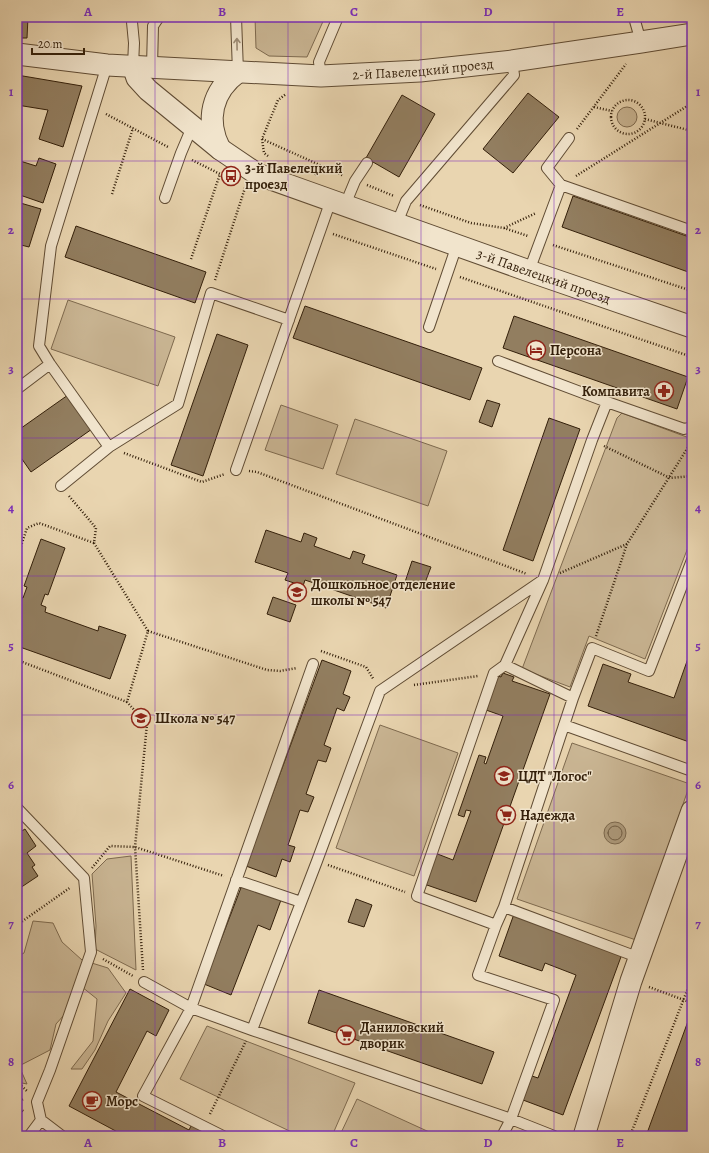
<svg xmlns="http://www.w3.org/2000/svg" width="709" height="1153" font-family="Alegreya,serif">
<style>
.green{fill:#cab694;stroke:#7e6a4f}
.water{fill:#ab9778;stroke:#7b674c}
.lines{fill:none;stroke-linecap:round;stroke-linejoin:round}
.shore{stroke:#6f5b41;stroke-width:1}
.building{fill:#927e60;stroke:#331f0a}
.lane-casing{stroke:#604c34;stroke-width:12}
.street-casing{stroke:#604c34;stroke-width:23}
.path{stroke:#331f0a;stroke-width:2.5;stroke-dasharray:1 2;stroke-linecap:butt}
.lane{stroke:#f1e4cc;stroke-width:10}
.street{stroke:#f1e4cc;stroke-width:21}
.oneway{stroke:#9c8b75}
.grid{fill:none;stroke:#7b2cbf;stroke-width:1;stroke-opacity:0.55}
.labels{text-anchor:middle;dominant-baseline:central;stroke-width:3;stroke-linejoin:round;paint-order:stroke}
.street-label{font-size:14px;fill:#331f0a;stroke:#f1e4cc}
.poi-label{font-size:14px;font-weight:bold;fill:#331f0a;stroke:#f1e4cc;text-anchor:start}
.neatline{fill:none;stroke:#7b2cbf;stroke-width:1.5}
.grid-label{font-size:13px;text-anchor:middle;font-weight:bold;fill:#7b2cbf}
</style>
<rect width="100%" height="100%" fill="#e9d5b0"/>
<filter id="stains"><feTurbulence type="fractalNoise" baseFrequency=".005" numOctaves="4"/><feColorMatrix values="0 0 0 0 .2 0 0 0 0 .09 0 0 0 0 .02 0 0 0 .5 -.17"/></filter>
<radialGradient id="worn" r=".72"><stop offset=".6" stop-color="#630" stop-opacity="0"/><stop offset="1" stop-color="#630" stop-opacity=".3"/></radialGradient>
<path class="green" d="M255,17H325L307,57L269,56L256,48Z
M617 117a10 10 0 1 1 20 0a10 10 0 1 1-20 0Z
M68,300L175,337L158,386L51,349Z
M281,405L338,425L323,469L265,450Z
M622,413L692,439V537L645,659L589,636L570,687L522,669L617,418Z
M355,419L447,451L428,506L336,474Z
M380,725L458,753L414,876L336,848Z
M572,743L690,784L636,940L517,899Z
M131,856L136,970L95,949L96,926L92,874L107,859Z
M33,921L53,923L62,942L82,960L108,968L126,993L108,1021L95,1050L82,1069H71L93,1041L97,999L82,987L73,1005L56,1024L50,1050L19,1066L27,1084L17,1082V957L24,953Z
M207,1026L355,1083L332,1136H300L180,1079Z
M357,1099L438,1136H342L340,1135Z"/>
<path class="water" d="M604 833a11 11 0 1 1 22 0a11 11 0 1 1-22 0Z"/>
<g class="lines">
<path class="shore" d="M608 833a7 7 0 1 1 14 0a7 7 0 1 1-14 0Z"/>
</g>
<path class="building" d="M17,17H28L27,38H17Z
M17,75L82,86L63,147L39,139L48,110L17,105Z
M528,93L559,117L513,173L483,149Z
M402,95L435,114L399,177L366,158Z
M39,158L56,164L43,203L17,194V160L36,166Z
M573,196L692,238L691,273L562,227Z
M17,202L41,209L29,247L17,244Z
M76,226L206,272L195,303L65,257Z
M17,306L19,308L18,310L19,315L18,317L20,318L17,321Z
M305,306L482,368L470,400L293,338Z
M514,316L688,377L677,409L503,348Z
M217,334L248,345L203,476L171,465Z
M68,395L92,429L31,472L17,452V431Z
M487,400L500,404L492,427L479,422Z
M549,418L580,429L533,561L503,550Z
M266,530L301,542L304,533L317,538L314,546L350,559L353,551L365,555L362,563L397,575L386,608L305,580L303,586L285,580L288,573L255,562Z
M41,539L65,548L48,595L45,594L41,605L46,607L45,612L98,631L99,626L126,635L110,679L17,646V603L19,597L23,598L27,587L24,586Z
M412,561L431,567L423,588L405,582Z
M273,597L296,605L290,622L267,614Z
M692,647V743L588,706L603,664L631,674L628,682L674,698Z
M322,660L351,671L343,694L350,697L344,711L337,708L324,745L331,748L326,762L318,760L306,794L314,797L308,812L300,810L288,845L295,847L290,862L282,859L276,877L246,866Z
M503,673L514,677L512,681L550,694L476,902L424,884L435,853L453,860L471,811L466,810L464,817L458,815L479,755L486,757L484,763L486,764L503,716L486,710L498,676L501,677Z
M25,829L36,846L27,853L35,865L32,867L38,876L17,890V834Z
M242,885L281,900L270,930L258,925L231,995L204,984Z
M356,899L372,905L364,927L348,922Z
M514,914L622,954L563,1115L523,1100L532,1076L538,1078L576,975L545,963L542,971L499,956Z
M130,989L169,1010L156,1036L147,1031L116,1092L189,1130L192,1124L202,1129L198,1136H125L69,1106Z
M319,990L494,1052L482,1084L308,1023Z
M691,1013L692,1014V1136H646Z
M202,1129L215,1136H198Z"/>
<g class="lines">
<defs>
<path id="lane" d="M236,17L238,72
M635,21L641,42
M132,22L134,43L133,66
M152,67L153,26L159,17
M321,76L319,62L338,17
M569,138L547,168L561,185L692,231
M165,198L181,153L192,127
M345,205L355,181L367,163
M397,223L406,201L514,75L512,61
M529,271L561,185
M429,327L457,245
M498,361L607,402L684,429L692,427
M17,389L50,364
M109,447L178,404L211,293L289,320
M236,470L331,200
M61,486L109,447L50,364L39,346L51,246L107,65
M573,698L592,648L649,671L692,560
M564,725L692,771
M17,808L84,878L91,952L50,1070L37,1102L41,1120L62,1136
M236,880L301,902
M504,907L640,958
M496,925L504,907L573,698L505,665
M144,982L191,1008L252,1030L511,1119L554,1136
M252,1030L317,861L380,691L543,580L592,440L607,402
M29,1136L41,1120
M223,1136L143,1096L191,1008L313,664
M502,1136L511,1119L554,1000L478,975L496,925L417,896L494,673L505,665L543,580"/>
<g id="street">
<path id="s1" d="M17,54L107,65L321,76L420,71L512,61L641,42L692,34"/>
<path id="s2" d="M133,66L137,78L148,90L220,149L257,174L529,271L692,327"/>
<path d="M220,149C205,120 212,91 238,72"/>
<path d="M584,1136L631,981L692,811"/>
</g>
</defs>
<use href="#lane" class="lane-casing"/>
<use href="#street" class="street-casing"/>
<path class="path" d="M611 117a17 17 0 1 1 34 0a17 17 0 1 1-34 0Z
M594,107L612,111
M106,114L168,147
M645,119L692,131
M577,129L626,64
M262,139L344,176
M268,156L264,153L262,139L278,100L286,94
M192,160L220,174
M315,175L321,166
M576,176L692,103
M367,185L394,196
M112,194L133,128
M420,205L471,223L504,228L528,236
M504,228L536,213
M333,234L436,269
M553,245L692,291
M191,259L220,174
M460,277L692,357
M215,280L245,188
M604,446L670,478L692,476
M124,453L202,482L225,474
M249,471L257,472L527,574
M69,496L96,528L94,543L148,631L127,702L147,724L135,847L143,970
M17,558L27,528L39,523L94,543
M560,573L627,544
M148,631L267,670L280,671L297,668
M596,636L627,544L692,441
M321,651L366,667L374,680
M17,660L127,702
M414,685L478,676
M328,865L405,892
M92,868L110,846L135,847L224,876
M17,925L71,887
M103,959L133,976
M649,987L692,1003
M17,1082L27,1091
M17,1103L23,1099
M17,1108L25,1112
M210,1114L246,1041
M630,1136L692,978"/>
<use href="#lane" class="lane"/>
<use href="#street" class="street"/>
</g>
<defs><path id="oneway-shaft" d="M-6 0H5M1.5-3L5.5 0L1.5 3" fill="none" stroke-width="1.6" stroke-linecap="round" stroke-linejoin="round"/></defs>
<use class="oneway" href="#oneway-shaft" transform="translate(237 44) rotate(-91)"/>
<path class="grid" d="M155,17V1136M288,17V1136M421,17V1136M554,17V1136M17,161H692M17,299H692M17,438H692M17,576H692M17,715H692M17,854H692M17,992H692"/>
<defs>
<symbol id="bus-ring" viewBox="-11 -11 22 22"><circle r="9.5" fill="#f1e4cc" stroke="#8f2418" stroke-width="1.5"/><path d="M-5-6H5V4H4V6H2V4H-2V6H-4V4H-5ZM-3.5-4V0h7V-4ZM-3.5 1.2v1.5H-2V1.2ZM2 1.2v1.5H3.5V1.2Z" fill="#8f2418"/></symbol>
<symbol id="hotel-ring" viewBox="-11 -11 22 22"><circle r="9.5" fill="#f1e4cc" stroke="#8f2418" stroke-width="1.5"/><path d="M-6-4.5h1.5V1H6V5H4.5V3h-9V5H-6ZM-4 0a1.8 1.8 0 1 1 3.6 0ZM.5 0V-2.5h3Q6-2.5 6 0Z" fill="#8f2418"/></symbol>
<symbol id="pharmacy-ring" viewBox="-11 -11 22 22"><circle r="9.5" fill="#f1e4cc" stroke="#8f2418" stroke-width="1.5"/><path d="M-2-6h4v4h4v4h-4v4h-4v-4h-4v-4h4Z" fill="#8f2418"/></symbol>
<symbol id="school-ring" viewBox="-11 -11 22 22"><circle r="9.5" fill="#f1e4cc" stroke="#8f2418" stroke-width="1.5"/><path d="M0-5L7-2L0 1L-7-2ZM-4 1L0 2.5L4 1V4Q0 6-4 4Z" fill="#8f2418"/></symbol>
<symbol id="supermarket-ring" viewBox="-11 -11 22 22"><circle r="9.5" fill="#f1e4cc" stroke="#8f2418" stroke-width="1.5"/><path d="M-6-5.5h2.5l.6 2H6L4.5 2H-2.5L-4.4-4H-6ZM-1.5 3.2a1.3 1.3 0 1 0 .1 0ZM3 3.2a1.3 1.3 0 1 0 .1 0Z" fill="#8f2418"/></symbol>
<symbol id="cafe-ring" viewBox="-11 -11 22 22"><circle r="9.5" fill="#f1e4cc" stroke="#8f2418" stroke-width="1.5"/><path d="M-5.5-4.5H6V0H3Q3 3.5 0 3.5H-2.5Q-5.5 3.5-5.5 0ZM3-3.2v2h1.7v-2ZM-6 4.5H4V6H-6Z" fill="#8f2418"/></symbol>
</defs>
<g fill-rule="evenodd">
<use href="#bus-ring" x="220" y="165" width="22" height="22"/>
<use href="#hotel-ring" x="525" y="339" width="22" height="22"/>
<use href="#pharmacy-ring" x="653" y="380" width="22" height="22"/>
<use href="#school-ring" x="286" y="581" width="22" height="22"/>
<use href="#school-ring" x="130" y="707" width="22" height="22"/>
<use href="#school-ring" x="493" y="765" width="22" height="22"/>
<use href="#supermarket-ring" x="495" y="804" width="22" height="22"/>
<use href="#supermarket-ring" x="335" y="1024" width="22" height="22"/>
<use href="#cafe-ring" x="81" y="1090" width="22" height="22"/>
</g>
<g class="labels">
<g class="street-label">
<text stroke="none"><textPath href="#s1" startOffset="407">2-й Павелецкий проезд</textPath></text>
<text stroke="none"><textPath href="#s2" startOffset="471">3-й Павелецкий проезд</textPath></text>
</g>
<g class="poi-label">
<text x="245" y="168">3-й Павелецкий<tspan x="245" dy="16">проезд</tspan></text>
<text x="550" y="350">Персона</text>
<text x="650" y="391" text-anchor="end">Компавита</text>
<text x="311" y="584">Дошкольное отделение<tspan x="311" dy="16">школы № 547</tspan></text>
<text x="155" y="718">Школа № 547</text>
<text x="518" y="776">ЦДТ "Логос"</text>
<text x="520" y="815">Надежда</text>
<text x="360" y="1027">Даниловский<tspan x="360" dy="16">дворик</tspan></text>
<text x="106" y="1101">Морс</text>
</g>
</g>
<rect width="709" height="1153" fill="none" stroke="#e9d5b0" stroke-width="44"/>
<path d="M32 48v6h52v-6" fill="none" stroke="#331f0a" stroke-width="2"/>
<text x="38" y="48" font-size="12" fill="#331f0a" stroke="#f1e4cc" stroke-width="3" paint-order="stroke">20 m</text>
<rect x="22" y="22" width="665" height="1109" class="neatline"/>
<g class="grid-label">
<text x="88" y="16">A</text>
<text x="222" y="16">B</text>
<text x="354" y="16">C</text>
<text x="488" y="16">D</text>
<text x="620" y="16">E</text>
<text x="11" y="96">1</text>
<text x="698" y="96">1</text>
<text x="11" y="234">2</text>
<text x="698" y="234">2</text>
<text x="11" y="373">3</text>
<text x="698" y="373">3</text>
<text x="11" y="512">4</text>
<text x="698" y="512">4</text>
<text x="11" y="650">5</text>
<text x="698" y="650">5</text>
<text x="11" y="789">6</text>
<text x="698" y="789">6</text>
<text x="11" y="928">7</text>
<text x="698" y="928">7</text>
<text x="11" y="1066">8</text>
<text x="698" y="1066">8</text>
<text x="88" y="1147">A</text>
<text x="222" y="1147">B</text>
<text x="354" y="1147">C</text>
<text x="488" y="1147">D</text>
<text x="620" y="1147">E</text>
</g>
<rect width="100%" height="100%" filter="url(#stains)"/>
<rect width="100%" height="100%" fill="url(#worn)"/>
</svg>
